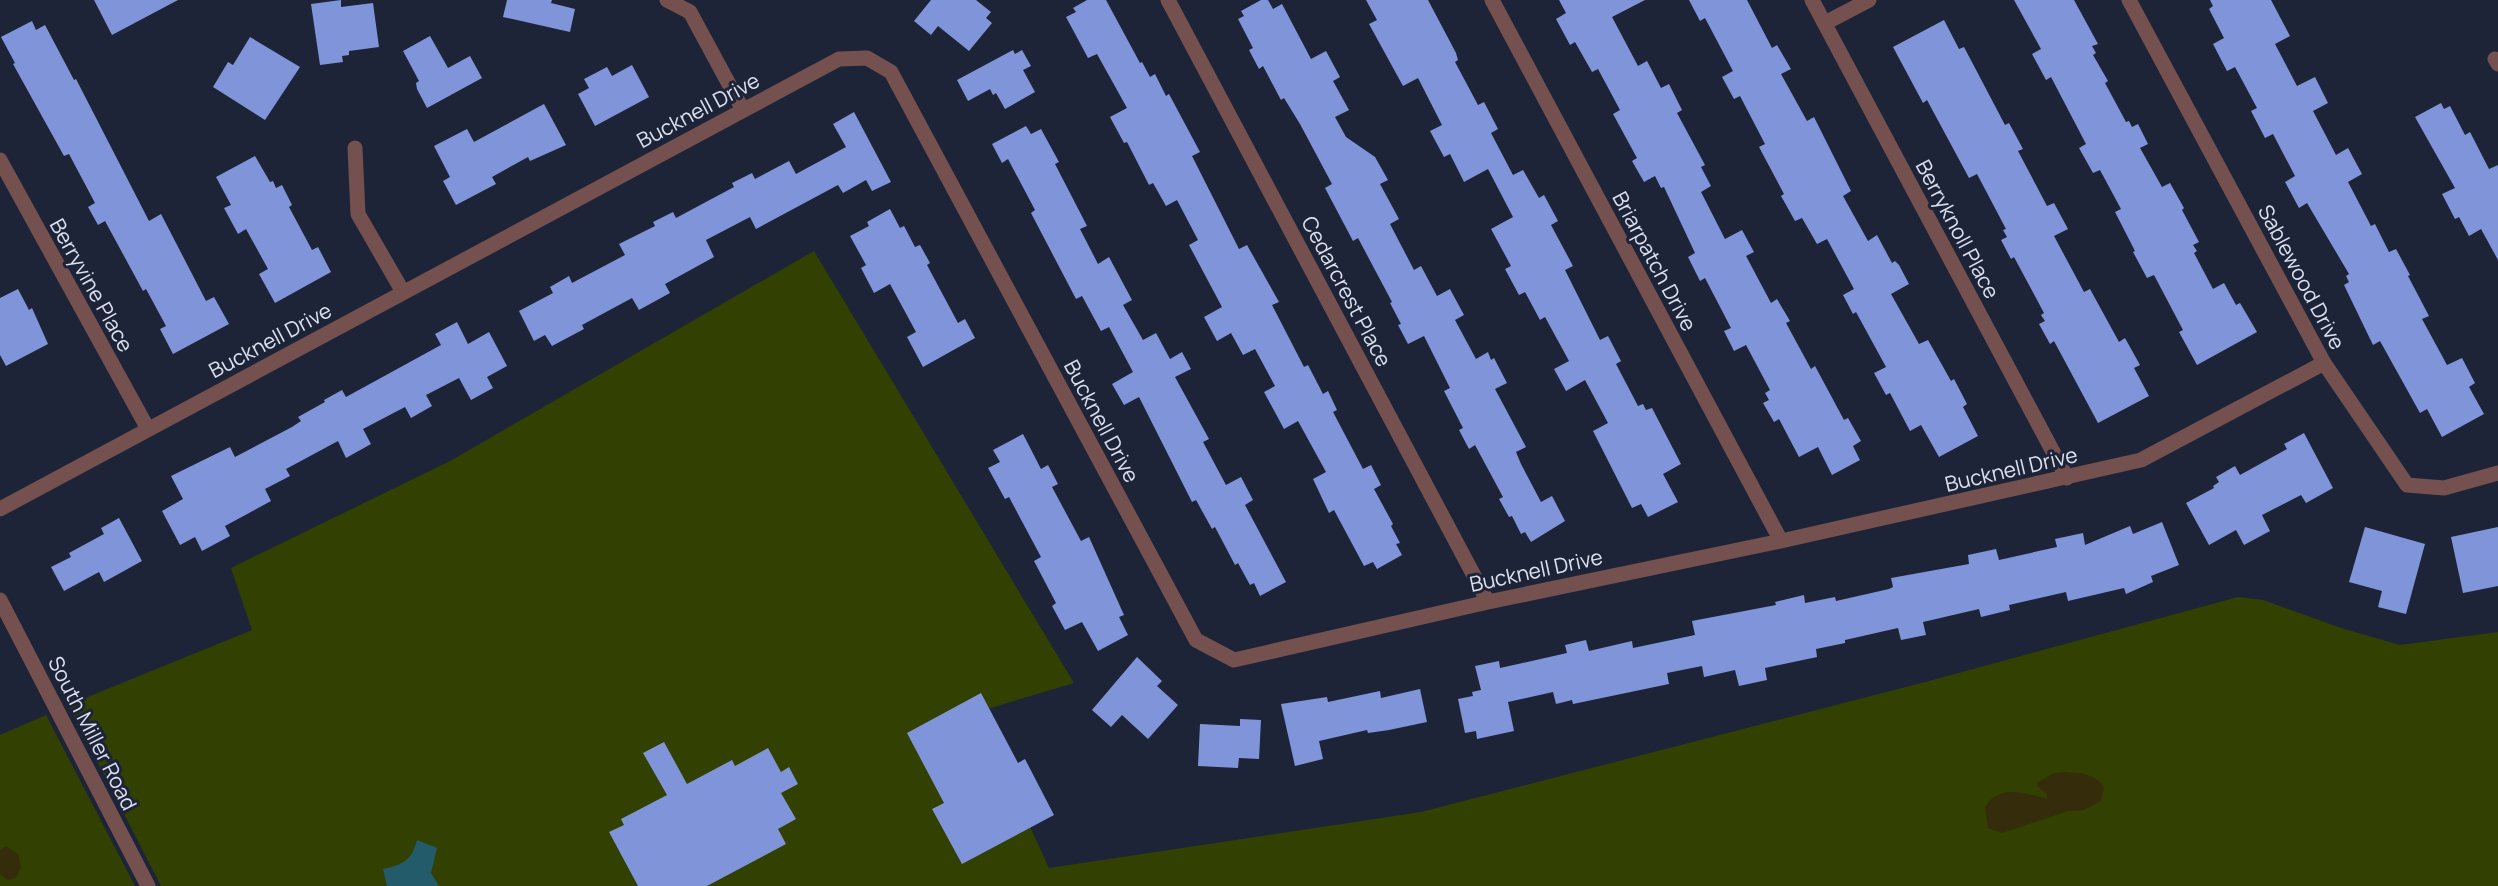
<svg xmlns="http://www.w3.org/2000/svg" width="2498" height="886" font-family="Manrope,sans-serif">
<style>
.green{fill:#324002}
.sand{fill:#342c0b}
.water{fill:#235b6a}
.building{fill:#8095d9}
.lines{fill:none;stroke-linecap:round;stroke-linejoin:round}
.minor{stroke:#74514f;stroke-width:15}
.labels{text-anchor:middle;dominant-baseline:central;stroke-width:6;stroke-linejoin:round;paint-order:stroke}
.street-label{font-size:21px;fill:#dce1ef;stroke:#1d2438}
</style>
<rect width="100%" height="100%" fill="#1d2438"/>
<path class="green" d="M814,251L1074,683L977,712L1049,868L1421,812L1929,681L2238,597L2263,600L2341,628L2400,645L2498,632V886H161L68,705L252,630L231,568L450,461Z
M46,715L135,886H0V735Z"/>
<path class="sand" d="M2065,772C2080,773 2097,774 2104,788L2101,801L2084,810L2068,811L2002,833L1988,828L1985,807C1999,784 2026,793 2047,799V794L2037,786L2038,782L2054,773Z
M6,846L18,854L21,867L16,878L7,880L0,874V850Z"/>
<path class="water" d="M417,840L437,848L431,873L439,886H387L383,869C403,865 412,860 417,840Z"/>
<path class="building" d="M94,0H178L112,35Z
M341,0V7L373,3L379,47L349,51V55L342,56L343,62L320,65L311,4Z
M507,0H552L551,3L575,9L570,32L503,17Z
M931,0H976L991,12L986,18L992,23L969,51L938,26L931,35L914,21Z
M1087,0H1106L1140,63L1142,62L1150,77L1155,74L1166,96L1169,94L1200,152L1192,156L1239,249L1247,245L1279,302L1272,305L1304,367L1308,365L1323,394L1328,391L1337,410L1333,412L1363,469L1371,465L1381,485L1374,489L1393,524L1391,526L1400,543L1396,544L1402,555L1377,569L1373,562L1364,566L1334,510L1329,513L1313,479L1326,472L1298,421L1284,429L1264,392L1275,386L1255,349L1243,355L1231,333L1217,341L1204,317L1222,307L1189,245L1198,240L1177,200L1166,206L1153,183L1149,185L1127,142L1124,143L1110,117L1127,108L1097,54L1088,58L1066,17L1076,12L1073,8Z
M1261,0H1268L1273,9L1282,4L1311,59L1326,51L1340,77L1333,81L1349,110L1335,117L1346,137L1375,157L1388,180L1380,184L1399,219L1390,224L1414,270L1421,266L1437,296L1450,289L1464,315L1455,320L1476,359L1488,352L1491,360L1494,358L1507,383L1495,389L1526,447L1516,452L1521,464L1541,502L1552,496L1565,521L1531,542L1525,532L1521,534L1512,516L1509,517L1499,499L1503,497L1475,445L1469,449L1459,430L1463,428L1444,391L1450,388L1424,336L1408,344L1398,325L1401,324L1390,303L1392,302L1358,238L1353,241L1325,188L1332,184L1300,124L1284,98L1281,100L1263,66L1259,69L1249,50L1253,48L1238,19L1244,16L1241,11Z
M1366,0H1428L1456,53L1458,60L1455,62L1478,105L1484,102L1498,129L1491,133L1513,175L1523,170L1539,198L1544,195L1558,221L1551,225L1573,266L1565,270L1600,340L1608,336L1621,361L1616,364L1638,406L1643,404L1646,410L1652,408L1681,464L1663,474L1678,502L1648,517L1641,504L1632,508L1593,431L1608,423L1585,380L1566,391L1554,369L1569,361L1545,317L1540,320L1525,292L1519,295L1505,269L1511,266L1491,229L1513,217L1488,169L1464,182L1450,154L1444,157L1430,131L1442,125L1418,78L1403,86L1369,24L1377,20Z
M1559,0H1645L1612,17L1638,66L1647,61L1661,88L1669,84L1682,110L1677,113L1705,165L1701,167L1711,186L1701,192L1725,239L1742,230L1754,252L1746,256L1771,303L1777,299L1790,321L1786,323L1811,369L1815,366L1844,420L1848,418L1861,441L1853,446L1860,460L1832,475L1818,447L1799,457L1779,419L1774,422L1763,403L1769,400L1765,393L1770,390L1746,345L1734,351L1724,331L1731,328L1705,278L1700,281L1688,257L1695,253L1664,187L1661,188L1655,176L1644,182L1632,161L1637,158L1613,114L1620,110L1598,69L1592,72L1575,42L1570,45L1556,19L1566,13Z
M1689,0H1747L1772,48L1777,45L1791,69L1781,74L1807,121L1814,117L1851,191L1843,196L1868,241L1877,235L1892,263L1895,261L1899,265L1909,284L1891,294L1919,344L1928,340L1951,381L1954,379L1967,404L1963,407L1978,436L1939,457L1921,425L1910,431L1890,393L1886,395L1874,373L1886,367L1856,312L1853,314L1843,295L1854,289L1827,239L1817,244L1802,218L1795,221L1781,196L1784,194L1759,147L1765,144L1740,96L1734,99L1722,77L1733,71L1705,18L1700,21Z
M2014,0H2074L2098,44L2092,46L2096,53L2093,55L2108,81L2105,83L2126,122L2129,121L2132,127L2138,124L2148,144L2140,148L2162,187L2170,183L2184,208L2182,210L2199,242L2193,245L2197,251L2194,253L2213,289L2224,283L2236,305L2240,303L2257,332L2197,365L2179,332L2183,330L2154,275L2147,278L2133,252L2135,251L2115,212L2121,209L2100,170L2093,173L2079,148L2086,144L2051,77L2046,80L2032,54L2041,49Z
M2210,0H2271L2290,36L2275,44L2297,86L2315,77L2328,103L2313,111L2336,155L2348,148L2362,174L2348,182L2371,226L2375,224L2389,252L2396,249L2410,275L2408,276L2429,316L2422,319L2447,365L2462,358L2475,383L2469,387L2484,414L2442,437L2427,409L2420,413L2380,341L2373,345L2344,285L2349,282L2346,276L2349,274L2307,203L2299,208L2285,182L2295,176L2273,134L2265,138L2251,111L2257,108L2235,67L2227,71L2213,44L2224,38L2209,9L2213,6Z
M1944,20L1959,49L1964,47L2005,125L2009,123L2023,149L2018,151L2047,206L2054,203L2068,229L2054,236L2084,292L2090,289L2119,342L2125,338L2140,365L2134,368L2149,396L2098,423L2054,341L2050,344L2039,324L2045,321L2041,315L2044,313L2014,257L2011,259L2001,240L2007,237L2003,230L2006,229L1977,174L1969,178L1927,100L1923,103L1893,47Z
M32,21L36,30L45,25L74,80L76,79L149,221L161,214L206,301L214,297L229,324L173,354L160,329L166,326L146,289L143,291L105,221L98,225L88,207L95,203L69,154L64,156L13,64L15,63L1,37Z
M430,36L448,68L470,56L482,78L427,108L417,89L416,83L419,81L403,51Z
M250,37L300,67L265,120L213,87L228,62L233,65Z
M1013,50L1015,54L1022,50L1031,66L1023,70L1035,92L1005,109L996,93L993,95L990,89L968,101L957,80Z
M632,65L649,97L595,126L578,94L589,88L584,79L607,67L612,76Z
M2441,103L2444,109L2450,106L2465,135L2470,132L2489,169L2498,165V260L2481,229L2469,236L2459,217L2455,219L2442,194L2455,188L2415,117Z
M544,104L566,145L530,161L528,157L492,177L496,184L456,205L443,181L450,177L434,146L467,129L474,142Z
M854,112L891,182L872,191L866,180L843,193L838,185L756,229L750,217L706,240L714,257L665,284L670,293L639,310L632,298L582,325L584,329L552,346L545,335L534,341L519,311L553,293L550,287L569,276L572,283L625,255L619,244L655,226L653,222L673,212L676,218L734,187L732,183L752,173L755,179L789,161L796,174L846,147L833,124Z
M1026,126L1031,134L1041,129L1059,162L1055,164L1087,226L1080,229L1098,264L1109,257L1132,300L1123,305L1143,340L1156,333L1170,359L1182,352L1191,369L1175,377L1209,439L1203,442L1226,485L1241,477L1253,500L1245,505L1286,582L1260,596L1254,583L1250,585L1238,563L1235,565L1215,527L1212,529L1196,500L1192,502L1139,397L1124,405L1112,384L1133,372L1109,327L1101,331L1082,296L1076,299L1031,213L1035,210L1008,159L1002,163L992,144Z
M255,156L270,182L273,181L276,188L282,185L292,205L289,207L312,250L318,247L331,272L275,303L259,274L268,269L246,229L238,234L224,208L231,205L216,177Z
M890,209L900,228L904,226L915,247L920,245L930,263L927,265L958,323L965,319L975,338L923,367L907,337L916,332L890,284L874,293L861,268L866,265L850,236L869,226L867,222Z
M18,289L29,310L32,308L48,344L6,366L0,355V298Z
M457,322L468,344L489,332L507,366L487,377L493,388L471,400L459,378L426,395L432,406L411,418L405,407L363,429L371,444L346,458L338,441L286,469L290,476L265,489L271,501L225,526L230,536L202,551L195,537L180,545L162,511L183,499L171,476L230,447L235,457L292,427L301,421L298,417L325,402L324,400L342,390L346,397L441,345L435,334Z
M2304,433L2333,488L2306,503L2301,495L2262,515L2270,531L2244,545L2236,530L2209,545L2186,503L2214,488L2213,486L2219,482L2216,477L2235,466L2240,475L2287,449L2284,444Z
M1023,434L1041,469L1048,465L1058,484L1052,487L1081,541L1089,537L1124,615L1119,617L1128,635L1098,651L1082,622L1065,630L1052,606L1056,603L1034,561L1041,557L1009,497L1005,499L988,468L1000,462L993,450Z
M119,518L142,561L104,582L99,572L64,591L51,567L71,557L69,553L104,534L101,528Z
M2162,522L2179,565L2151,576L2153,582L2126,594L2124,588L2068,601L2066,592L2009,605L2010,610L1981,617L1979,609L1923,622L1926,635L1901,640L1898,628L1845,640V643L1816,649L1817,657L1765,668L1767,680L1739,686L1735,670L1704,677L1702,666L1667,673L1669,684L1573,704L1572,700L1556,704L1553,692L1508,702L1514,731L1477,739L1476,731L1465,733L1458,699L1473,696L1472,692L1481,690L1475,666L1499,661L1500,668L1567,653L1565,645L1586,640L1589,651L1632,641L1633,648L1695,635L1692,621L1776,605L1775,602L1804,595L1805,603L1835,597L1836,601L1889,589L1893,587L1891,578L1969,564L1968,555L1996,549L1999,560L2057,547L2055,539L2083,533L2085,545L2130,526L2133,534Z
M2365,527L2425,544L2406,614L2378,607L2382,591L2349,582Z
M2498,527V586L2463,593L2451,537Z
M1137,657L1162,681L1157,686L1178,705L1148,739L1122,715L1111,727L1092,710Z
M1420,689L1427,722L1389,730L1368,733L1367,730L1319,741L1323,759L1295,766L1281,704L1327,697L1328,702L1380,691L1381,698Z
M981,693L1018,763L1025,759L1054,815L962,864L932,809L944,803L907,733Z
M1240,719L1261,720L1259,759L1239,758L1238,768L1198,766L1200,724L1240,726Z
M664,742L687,784L732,760L735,766L768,748L781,772L789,767L798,784L781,793L796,819L778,829L786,844L707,886H638L609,832L624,825L621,819L667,795L643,753Z"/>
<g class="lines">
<path class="minor" d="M667,0L690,12L743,110
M1168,0L1488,602
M1492,0L1781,541
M1812,0L2067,478
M2129,0L2324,363L2407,485L2444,488L2498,473
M1825,23L1869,0
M2495,59L2498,64
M355,148L358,214L403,292
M0,160L148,429
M0,509L839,59L867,58L891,72L1196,640L1234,660L1488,602L1781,541L2141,460L2324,363
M0,600L148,886"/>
</g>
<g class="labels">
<g class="street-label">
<text transform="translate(698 110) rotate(-28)">Bucknell Drive</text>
<text transform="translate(1958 229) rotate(62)">Berryknoll Place</text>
<text transform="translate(1655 261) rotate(62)">Briarpatch Drive</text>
<text transform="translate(2302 277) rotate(62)">Sablewood Drive</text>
<text transform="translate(92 285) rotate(61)">Berryvine Place</text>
<text transform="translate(1347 291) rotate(62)">Cedarcrest Place</text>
<text transform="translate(270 340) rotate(-28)">Bucknell Drive</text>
<text transform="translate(1102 421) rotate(62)">Bucknell Drive</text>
<text transform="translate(2011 469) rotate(-13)">Bucknell Drive</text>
<text transform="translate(1536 570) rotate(-12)">Bucknell Drive</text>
<text transform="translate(93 733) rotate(63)">South Miller Road</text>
</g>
</g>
</svg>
